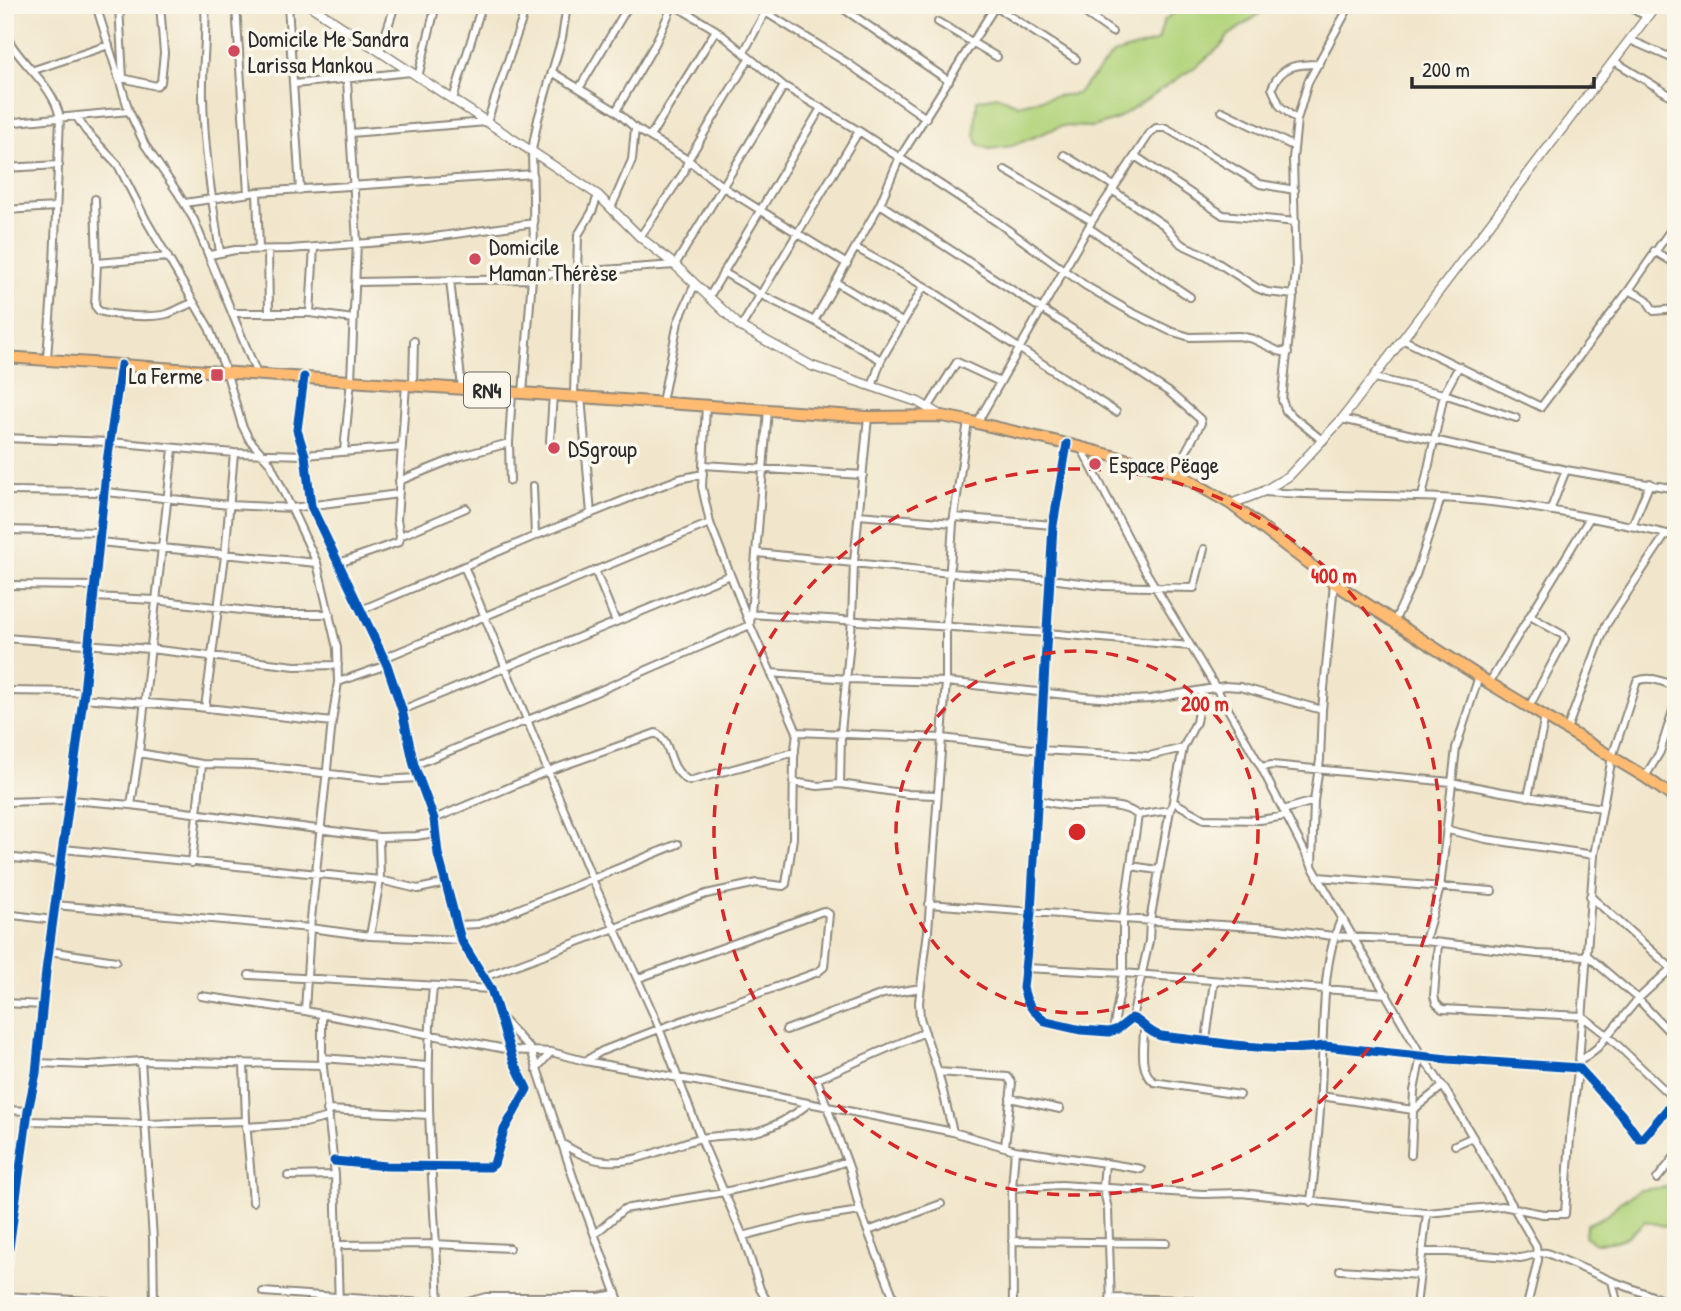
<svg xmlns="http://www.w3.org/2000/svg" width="1681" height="1311" font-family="'Patrick Hand',sans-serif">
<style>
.green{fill:#b2d47c;stroke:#6e8054;stroke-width:2}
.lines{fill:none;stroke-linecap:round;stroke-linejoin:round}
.minor-casing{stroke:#8e887b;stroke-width:10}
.tertiary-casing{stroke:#8e887b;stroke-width:11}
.trunk-casing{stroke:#8e887b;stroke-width:14}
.minor{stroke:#fff;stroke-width:6}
.tertiary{stroke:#fff;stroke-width:8}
.trunk{stroke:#ffbb71;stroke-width:10}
.cycleway-casing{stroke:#fbf7ec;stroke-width:13}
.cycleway{stroke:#0057b8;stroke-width:9}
.ring{fill:none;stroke:#d62828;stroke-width:3.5;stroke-dasharray:12 9}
.poi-dot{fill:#d1495b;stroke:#fbf7ec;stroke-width:2.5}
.labels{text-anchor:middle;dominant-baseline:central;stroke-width:7;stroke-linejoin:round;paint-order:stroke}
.shield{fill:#fbf7ec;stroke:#696865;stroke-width:2}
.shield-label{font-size:21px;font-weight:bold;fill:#2b2b2b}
.poi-label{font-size:23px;fill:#2b2b2b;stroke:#fbf7ec;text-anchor:start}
.centre{fill:#d62828;stroke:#fbf7ec;stroke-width:3.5}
.ring-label{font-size:21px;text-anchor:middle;font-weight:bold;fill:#d62828;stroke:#fbf7ec;stroke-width:7;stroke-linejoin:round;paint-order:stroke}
</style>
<rect width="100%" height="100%" fill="#fbf7ec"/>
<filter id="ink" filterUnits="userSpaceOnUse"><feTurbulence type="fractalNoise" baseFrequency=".0143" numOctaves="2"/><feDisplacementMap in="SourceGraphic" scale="14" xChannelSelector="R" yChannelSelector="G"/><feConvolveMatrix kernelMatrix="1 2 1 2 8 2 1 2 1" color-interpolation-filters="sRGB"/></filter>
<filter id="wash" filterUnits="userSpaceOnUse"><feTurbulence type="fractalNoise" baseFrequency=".00686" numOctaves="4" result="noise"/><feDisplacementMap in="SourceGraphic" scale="28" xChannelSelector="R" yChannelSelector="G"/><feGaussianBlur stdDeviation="1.57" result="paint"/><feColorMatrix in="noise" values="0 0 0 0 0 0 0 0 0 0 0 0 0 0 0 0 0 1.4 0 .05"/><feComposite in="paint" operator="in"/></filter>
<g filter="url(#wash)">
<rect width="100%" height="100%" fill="#f1e6cb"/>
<path class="green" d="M1185,5H1272L1228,36L1222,45L1198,65L1115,120L1093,127L1061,126L1012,146L989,149L979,145L975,135L977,100L998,96L1018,105L1055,96L1077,94L1113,54L1158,41L1164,20Z
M1676,1186V1229L1645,1221C1628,1239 1618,1243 1593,1243L1585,1236L1586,1225L1607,1215L1620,1202L1640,1190Z"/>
</g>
<g filter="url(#ink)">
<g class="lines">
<defs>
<path id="minor" d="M96,5L129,111L145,145L178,193L194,220L257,374
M119,5L123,79
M205,5C207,36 202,66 203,97C204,149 212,200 220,252
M236,5L248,193
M288,5L300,190
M674,5L716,30L784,86L859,131L997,222L1086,286L1131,312L1170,331L1190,337L1239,336L1253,339L1278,351L1288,353
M754,5L846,62L926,118
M838,5L949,81
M993,5L1076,59
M1074,5L1112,32
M1629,5L1647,17
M1665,5L1676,11
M938,22L997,57
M5,34C20,65 53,83 60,118L54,264L47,358
M1630,40L1676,60
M380,51L395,5
M744,52L769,5
M1614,61L1676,99
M34,70L109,45
M552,72L616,111L635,128L688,160L723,187L847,264
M118,77L156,86L161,82L164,53L160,5
M418,77L436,5
M294,84L411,72
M580,87L629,5
M453,99L482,5
M616,111L655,44L673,5
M1222,111L1293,146
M76,116L86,131L118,165L146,220L209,328L226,371L242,425L249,439L270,463L317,563L337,648L338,682L332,722L310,928L305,1011
M1297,120L1280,106L1272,88C1281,65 1297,64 1319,64
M5,123L129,111
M350,133L487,122L527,5
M651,135L716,30
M1064,155L1114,186
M1135,156L1223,215L1296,222
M5,168L59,165
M1005,170L1092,221
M1112,190L1164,225L1181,244L1207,256L1257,288L1267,292L1294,295
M257,192L259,250
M95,199L97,263L95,306L99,311C114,316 151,318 167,314C174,312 185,305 194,303
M185,203L257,192L533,174
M880,204L899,159L996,5
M611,208L632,160L635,128
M5,210L56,207
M1089,228L1190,297
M640,237L684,172L688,160L749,59
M856,248L924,286
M268,250L269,312
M1654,251L1676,264
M210,255L235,250L290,249L420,239L534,223
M97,263L168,257
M723,272L760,294L814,321
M533,275L675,265L784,86
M450,280L462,388
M356,282L532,279
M837,283L902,322
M1629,290L1646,299L1654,311L1676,309
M709,297L821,108
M234,313H310L353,319
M310,313L314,247
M741,327L859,131
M1402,339L1541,407L1629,290L1676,222
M881,360L924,286L1116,412
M304,377L297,430L305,455L311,506L387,665L402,710L414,765L434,819L438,854L461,940L491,989L513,1060L527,1089L504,1130L494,1164L490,1167L386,1166L334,1161
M1374,378L1444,394L1516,418
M413,384L414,341
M872,387L881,360L814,321L880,204L1169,392L1200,419L1201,423L1175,472
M523,393L534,252L532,150L538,119L562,38L567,5
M574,396L578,235L592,212L598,195
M581,396L591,514
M662,402L678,322L695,284
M928,408L957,362L1000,382
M1342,419L1566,470L1676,489
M968,421L953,523L946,628V682L928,931L919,1002L920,1018L938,1072L953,1132L1015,1150L1012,1188L1013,1306
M977,423L1092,221L1150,133L1156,128H1166L1260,184L1295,190
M5,438L110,442L234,453L305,455L402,447
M550,441L553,394
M1323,441L1286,411L1282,400L1296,271L1293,159L1297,120L1308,82L1350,5
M1067,444L1053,525L1031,912L1023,988L1027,1001L1033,1010L1046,1022L1081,1030L1109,1032L1118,1029L1132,1018C1143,1021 1146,1032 1161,1036C1209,1041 1278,1054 1324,1046L1448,1059L1579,1068L1621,1114L1639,1139H1642L1676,1099
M1082,449L1145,570L1216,688L1261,767L1312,866L1421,1055L1446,1091L1536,1246L1538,1260L1527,1306
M344,451L351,380L357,242L347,80
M703,465L863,475
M399,481L461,456L509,443
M510,481L509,443L512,392
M533,486L535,536
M5,491L106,492L229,505L292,508L398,494
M1264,492C1323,496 1381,495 1440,498C1516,501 1601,519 1676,536
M1422,497L1444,394L1459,366
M1550,511L1566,470
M859,515L953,523
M954,517L1053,525
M1632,526L1650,483
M5,530L100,532
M400,536L397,520L406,384
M99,542L317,563
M757,553L950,573L1058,580L1104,586L1194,588L1204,549
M339,563L399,542L400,536L466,508
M464,566L593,881L656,1020L704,1146L743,1236L760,1289L770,1306
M595,570L616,622
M5,585L96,586
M94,597L155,600L274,614H330
M361,610L535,536L642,493L679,479L703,474
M750,614L1047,633L1189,646
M1394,622L1416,575L1441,498
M5,638L150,649L295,666L338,665
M384,658L710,523
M771,673L847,679L946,682L1085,697L1130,700L1151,699L1225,686L1240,687L1322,710
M338,682L387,665
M1489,683L1589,519
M5,691L84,692
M82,698L198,707L332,722
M1529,707L1565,639L1563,635L1530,616
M205,708L225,556L234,453
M402,710L730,575
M1567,729L1606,625L1666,534
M797,732L942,738L1040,750L1149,756L1183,748
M139,753L202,764L253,765L382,780L418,778
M414,765L578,700L750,625L768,410
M1261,767L1272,765L1451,782L1502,792L1602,808
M1645,777L1660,752L1676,701
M793,782L818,786L840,784L908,794L937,795
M840,784L841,732L852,621L854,562L868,417
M1528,797L1545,717
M1037,800C1048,802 1059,805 1071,806C1092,807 1119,801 1138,815
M5,802L70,800L131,805L379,837L416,836L435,833
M1174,802L1204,819L1260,820L1286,816
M131,805L139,753L173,449
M1283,810L1314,801
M434,819L548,771L656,733C674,743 665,767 689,781L795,752
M1448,830L1486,839L1594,855
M63,849L380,880L418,889L446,883
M5,857L61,863
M192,863L202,764
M1312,864L1314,801L1320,760L1322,710L1334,583
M1131,866L1158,870
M1318,877L1492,891
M1590,896L1670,967
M929,904L1123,919L1138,815L1170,810L1172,806L1183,748L1196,722L1202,691
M55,905L310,928L370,936L461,940
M5,914L53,920
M458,925L478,924L494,919L678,844
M370,936L380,880L379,837
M1425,941L1440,888L1456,748L1479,676
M1438,943L1434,996L1436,1003L1442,1009L1582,1016L1607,1035L1676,1101
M49,951L116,961
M1025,968L1123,973L1387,994
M249,975L491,989
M484,977L706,894L757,883L783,886L786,884L793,838L794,758L797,732L750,625L710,523L702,487L706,405
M433,987C422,1093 435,1200 439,1306
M201,996L305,1011L511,1050L551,1052L585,1061L723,1086L953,1132
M5,1003L43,1005
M322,1015V1058L335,1175L339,1306
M1132,1018L1149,941L1150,921L1170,810
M503,1020L531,1050L573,1177L621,1306
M1144,1028C1144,1046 1138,1069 1154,1082L1240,1095
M786,1030L883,994L921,988
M1113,1031L1123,973V919L1271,928L1333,936L1425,941L1537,954L1588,956L1638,999L1676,1039
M1206,1040L1214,981
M322,1058L428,1066
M141,1061L153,1239L154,1306
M585,1061L602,1051L659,1029L818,972L824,967L829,914L823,911L639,978
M1579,1062L1597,1048L1638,999L1676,964
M37,1063L88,1065L141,1061L323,1065
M244,1064L246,1121L253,1202
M536,1069L551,1052
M938,1072L1008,1077L1012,1083L1005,1146
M1321,1096L1413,1110L1443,1086
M1010,1098L1060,1109
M5,1110L28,1111
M327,1110L429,1115
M28,1121L145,1124L246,1121
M246,1127L305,1123L329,1117
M561,1143C576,1152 589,1160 606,1161C639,1164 670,1145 701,1138C719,1135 738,1136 755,1132C775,1127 792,1117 808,1104
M1455,1145L1473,1137
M1015,1150L1105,1163L1103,1187L1108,1209L1111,1306
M1411,1155L1414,1091L1421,1055
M1105,1163L1141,1169
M288,1176L335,1175
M1657,1179L1676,1155
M1012,1188L1061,1185L1203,1194L1241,1193L1427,1213L1502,1206L1543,1214H1565L1570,1138L1579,1062L1594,855L1612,757L1637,681C1651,675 1663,682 1676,687
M1311,1202C1315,1164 1320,1126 1321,1089C1324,1039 1320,962 1342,918
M868,1231L941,1204
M595,1234L624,1209L724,1192L818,1171L847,1161
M743,1236L808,1219L860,1211
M1012,1241L1166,1243
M339,1245L435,1244L509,1248
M1422,1252H1448L1520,1258C1531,1257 1536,1251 1547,1253L1612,1281L1676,1305
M1340,1270L1420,1275
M5,1277L28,1111L36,1073L46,971L84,692L107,462L121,365
M1612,1281L1618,1306
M263,1292L439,1304L464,1303L486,1297H599L616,1294
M5,1296L108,1302
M1110,1298L1190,1300
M897,1306L860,1211L850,1170L817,1079L925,1032
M1416,1306L1427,1213
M1645,1306L1647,1294"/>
<path id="tertiary" d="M309,5L598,195L640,237L675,265L741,327L812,366L918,402L940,415
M1231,504L1262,492L1289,476L1342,419L1656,5"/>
<path id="trunk" d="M5,357L868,417L942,416L968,421L1067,444L1175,472L1231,504L1334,583L1489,683L1645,777L1676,799"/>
</defs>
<use href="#minor" class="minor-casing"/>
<use href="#tertiary" class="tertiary-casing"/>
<use href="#trunk" class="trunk-casing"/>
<use href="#minor" class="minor"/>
<use href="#tertiary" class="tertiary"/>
<use href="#trunk" class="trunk"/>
<defs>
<path id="cycleway" d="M304,377L297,430L305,455L311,506L387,665L402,710L414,765L434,819L438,854L461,940L491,989L513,1060L527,1089L504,1130L494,1164L490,1167L386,1166L334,1161
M1067,444L1053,525L1031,912L1023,988L1027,1001L1033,1010L1046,1022L1081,1030L1109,1032L1118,1029L1132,1018C1143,1021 1146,1032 1161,1036C1209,1041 1278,1054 1324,1046L1448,1059L1579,1068L1621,1114L1639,1139H1642L1676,1099
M5,1277L28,1111L36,1073L46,971L84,692L107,462L121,365"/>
</defs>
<use href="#cycleway" class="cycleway-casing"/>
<use href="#cycleway" class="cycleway"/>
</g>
</g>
<g class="ring">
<circle cx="1077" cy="832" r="181"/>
<circle cx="1077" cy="832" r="363"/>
</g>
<g class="poi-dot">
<circle cx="234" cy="51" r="7"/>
<circle cx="475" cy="259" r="7"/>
<rect x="210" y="368" width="14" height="14" rx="3.5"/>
<circle cx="554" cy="448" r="7"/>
<circle cx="1095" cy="464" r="7"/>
</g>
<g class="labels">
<rect class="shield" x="464" y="372.5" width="46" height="35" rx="5"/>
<g class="shield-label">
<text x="487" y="390">RN4</text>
</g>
<g class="poi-label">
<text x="248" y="38">Domicile Me Sandra<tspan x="248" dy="26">Larissa Mankou</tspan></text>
<text x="489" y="246">Domicile<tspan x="489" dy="26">Maman Thérèse</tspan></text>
<text x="203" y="375" text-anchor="end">La Ferme</text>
<text x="568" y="448">DSgroup</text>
<text x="1109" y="464">Espace Pëage</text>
</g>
</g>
<circle cx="1077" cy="832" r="10" class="centre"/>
<g class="ring-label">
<text x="1334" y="583">400 m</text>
<text x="1205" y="711">200 m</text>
</g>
<rect width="1681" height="1311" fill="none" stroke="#fbf7ec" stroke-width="28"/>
<path d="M1412 77v10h182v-10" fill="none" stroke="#2b2b2b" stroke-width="3.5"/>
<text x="1422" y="77" font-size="21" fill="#2b2b2b" stroke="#fbf7ec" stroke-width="5" paint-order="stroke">200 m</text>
</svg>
